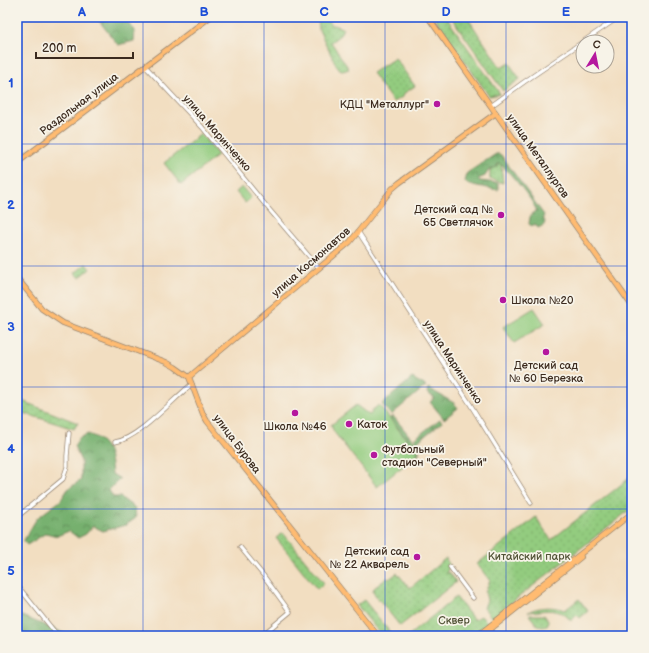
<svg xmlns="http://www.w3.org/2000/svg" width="649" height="653" font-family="'Balsamiq Sans',sans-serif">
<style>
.grass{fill:url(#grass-dots);stroke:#677b4e}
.forest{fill:url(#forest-crowns);stroke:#586d46}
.garden{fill:#93cc7f;stroke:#677b4e}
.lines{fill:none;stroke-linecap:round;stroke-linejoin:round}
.minor-casing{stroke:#968470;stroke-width:5}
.major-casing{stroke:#968470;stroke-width:6}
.minor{stroke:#fff;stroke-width:3.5}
.major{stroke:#ffbb71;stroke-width:4.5}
.grid{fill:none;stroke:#1d4ed8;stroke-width:1;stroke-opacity:0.55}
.poi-dot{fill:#b5179e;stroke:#f7f3e8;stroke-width:1.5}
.labels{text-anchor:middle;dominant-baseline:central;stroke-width:3.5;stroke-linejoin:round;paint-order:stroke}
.street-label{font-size:11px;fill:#3b2a1e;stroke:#f7f3e8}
.poi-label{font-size:11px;fill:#3b2a1e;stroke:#f7f3e8;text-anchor:end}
.park-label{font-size:11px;fill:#515236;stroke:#f7f3e8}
.neatline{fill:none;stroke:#1d4ed8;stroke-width:1.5}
.grid-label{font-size:13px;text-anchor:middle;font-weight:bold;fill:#1d4ed8}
</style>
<defs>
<pattern id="grass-dots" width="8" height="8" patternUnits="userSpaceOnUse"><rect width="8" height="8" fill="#93cc7f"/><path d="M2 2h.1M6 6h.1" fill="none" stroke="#80af6d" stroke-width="1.8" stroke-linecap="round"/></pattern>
<pattern id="forest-crowns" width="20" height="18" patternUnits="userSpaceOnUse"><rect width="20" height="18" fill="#76b06e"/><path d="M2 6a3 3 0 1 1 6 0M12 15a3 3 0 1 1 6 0" fill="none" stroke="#628f5a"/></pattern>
</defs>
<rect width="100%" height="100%" fill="#f7f3e8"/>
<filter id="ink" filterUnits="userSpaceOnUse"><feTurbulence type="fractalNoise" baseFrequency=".025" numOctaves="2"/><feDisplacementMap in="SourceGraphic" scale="8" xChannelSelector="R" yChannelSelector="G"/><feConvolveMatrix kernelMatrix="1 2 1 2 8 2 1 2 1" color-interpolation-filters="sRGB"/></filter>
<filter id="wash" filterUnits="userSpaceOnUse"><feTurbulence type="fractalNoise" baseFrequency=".012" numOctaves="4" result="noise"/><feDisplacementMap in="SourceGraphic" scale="16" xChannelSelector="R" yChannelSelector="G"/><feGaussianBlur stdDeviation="0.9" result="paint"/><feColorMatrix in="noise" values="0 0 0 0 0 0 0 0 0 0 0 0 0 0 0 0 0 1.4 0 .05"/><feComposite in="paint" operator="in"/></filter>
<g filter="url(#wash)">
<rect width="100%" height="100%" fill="#f2dec1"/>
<path class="grass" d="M321,17H335L329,21L332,26L334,25L343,28L340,35L331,42L349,69L343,71L337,67L319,30L318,19Z
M434,17H446L500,94L489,96Z
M451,17H467L501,68L509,63L520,79L503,91Z
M395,58L415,86L403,94L404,96L393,102L372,73Z
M499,163L501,165L503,183L490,179V170Z
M86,264L90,269L79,278L75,273Z
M17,399L78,423L74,429L17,411Z
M632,476V508L492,618L484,608L487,600L485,592L490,581L477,564L536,517L551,540Z
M283,533L324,583L317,589L276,538Z
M446,558L449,567L446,573H450L456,582L400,626L373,592L374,588L387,578L389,579L397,573L410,588Z
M456,597L474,620L481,616L488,623L483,628L472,636H408Z
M579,599L588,611L580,618L577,615L571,621C559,606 545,611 528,612C538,606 555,606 565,610Z
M364,600L393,636H382L357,605Z
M529,615H544L548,620V624L543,627L538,626Z"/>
<path class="forest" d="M96,17H121L135,30L134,41L118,45Z
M496,154H499L501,155L544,215L543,217L545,222L544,225L538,228L535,224L531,226L529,224L530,217L536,210C534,201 508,170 499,163L497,164V167L489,170L485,176L478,179L480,181L498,183V190L467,184L465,182L467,173Z
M412,378L426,386L391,415L382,404Z
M428,388L454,403L458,408L444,419L430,402L435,398L427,393Z
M393,416L417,445L419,450V454L410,462L404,457L410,443L390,418Z
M440,419L442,422L417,442L414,439Z
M88,434C109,441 110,454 112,474L120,479L109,490L113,497H120L135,508L136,518L126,525L103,531L93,526L86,534L78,538L69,531L57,536L46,533L27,545L25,543L24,540L37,518L60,501L68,489L81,480V461L74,446L79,438Z
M17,614L71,636H17Z"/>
<path class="garden" d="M201,134L218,155L181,185L164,163Z
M242,187L251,198L245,203L236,192Z
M534,308L545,324L514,343L503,327Z
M356,405L369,415L372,413L371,411L379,405L418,454L377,487L334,432L331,425Z"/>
</g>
<g filter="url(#ink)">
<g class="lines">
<defs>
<path id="minor" d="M145,66L202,127L268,208L319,268
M491,106L524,82L619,17
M359,233L470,404L531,503
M115,442C138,439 173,399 192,384
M17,517L63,479L67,467V456L69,433
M240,547L263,575L290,612L261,636
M450,567L473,598
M17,585L58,636"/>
<path id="major" d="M428,17L632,306
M17,163L210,17
M17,278L42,309L63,323L166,362L175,367L189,377L203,414L207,421L378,636
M189,377L350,242L392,189L399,183L496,113
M477,636L632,513
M482,636L581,557"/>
</defs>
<use href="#minor" class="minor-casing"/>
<use href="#major" class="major-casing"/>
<use href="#minor" class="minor"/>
<use href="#major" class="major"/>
</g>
</g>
<path class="grid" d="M143,17V636M264,17V636M385,17V636M506,17V636M17,144H632M17,266H632M17,387H632M17,509H632"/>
<g class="poi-dot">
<circle cx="437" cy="104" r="4"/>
<circle cx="501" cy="215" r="4"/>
<circle cx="503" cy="300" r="4"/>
<circle cx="546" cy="352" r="4"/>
<circle cx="295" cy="413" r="4"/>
<circle cx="349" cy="424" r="4"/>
<circle cx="374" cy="455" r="4"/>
<circle cx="417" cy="557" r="4"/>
</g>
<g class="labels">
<g class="street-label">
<text transform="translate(79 104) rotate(-37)">Раздольная улица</text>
<text transform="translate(217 133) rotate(49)">улица Маринченко</text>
<text transform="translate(538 156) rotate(55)">улица Металлургов</text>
<text transform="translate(311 262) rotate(-41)">улица Космонавтов</text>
<text transform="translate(453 362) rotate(57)">улица Маринченко</text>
<text transform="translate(237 444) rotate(53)">улица Бурова</text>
</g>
<g class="poi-label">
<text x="429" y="104">КДЦ "Металлург"</text>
<text x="493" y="209">Детский сад №<tspan x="493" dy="13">65 Светлячок</tspan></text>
<text x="511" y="300" text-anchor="start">Школа №20</text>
<text x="546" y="365" text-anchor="middle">Детский сад<tspan x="546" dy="13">№ 60 Березка</tspan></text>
<text x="357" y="424" text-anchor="start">Каток</text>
<text x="295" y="426" text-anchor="middle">Школа №46</text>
<text x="382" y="449" text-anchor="start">Футбольный<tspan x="382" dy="13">стадион "Северный"</tspan></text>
<text x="409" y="551">Детский сад<tspan x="409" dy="13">№ 22 Акварель</tspan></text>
</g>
<g class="park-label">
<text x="529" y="556">Китайский парк</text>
<text x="454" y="620">Сквер</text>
</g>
</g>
<rect width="649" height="653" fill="none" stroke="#f7f3e8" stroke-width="44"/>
<g transform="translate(595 54) rotate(10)"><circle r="19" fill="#f7f3e8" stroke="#aca397"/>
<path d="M0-3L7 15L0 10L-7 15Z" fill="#b5179e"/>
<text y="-6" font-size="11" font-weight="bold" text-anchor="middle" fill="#3b2a1e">С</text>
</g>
<path d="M36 52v6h97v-6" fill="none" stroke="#3b2a1e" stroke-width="2"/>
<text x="42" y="52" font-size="12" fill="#3b2a1e" stroke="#f7f3e8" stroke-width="3" paint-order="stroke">200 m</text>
<rect x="22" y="22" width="605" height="609" class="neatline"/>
<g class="grid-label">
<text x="82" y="16">A</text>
<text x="204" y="16">B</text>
<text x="324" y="16">C</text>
<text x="446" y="16">D</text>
<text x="566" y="16">E</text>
<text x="11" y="87">1</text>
<text x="11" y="209">2</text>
<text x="11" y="331">3</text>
<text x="11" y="453">4</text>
<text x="11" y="575">5</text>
</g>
</svg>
